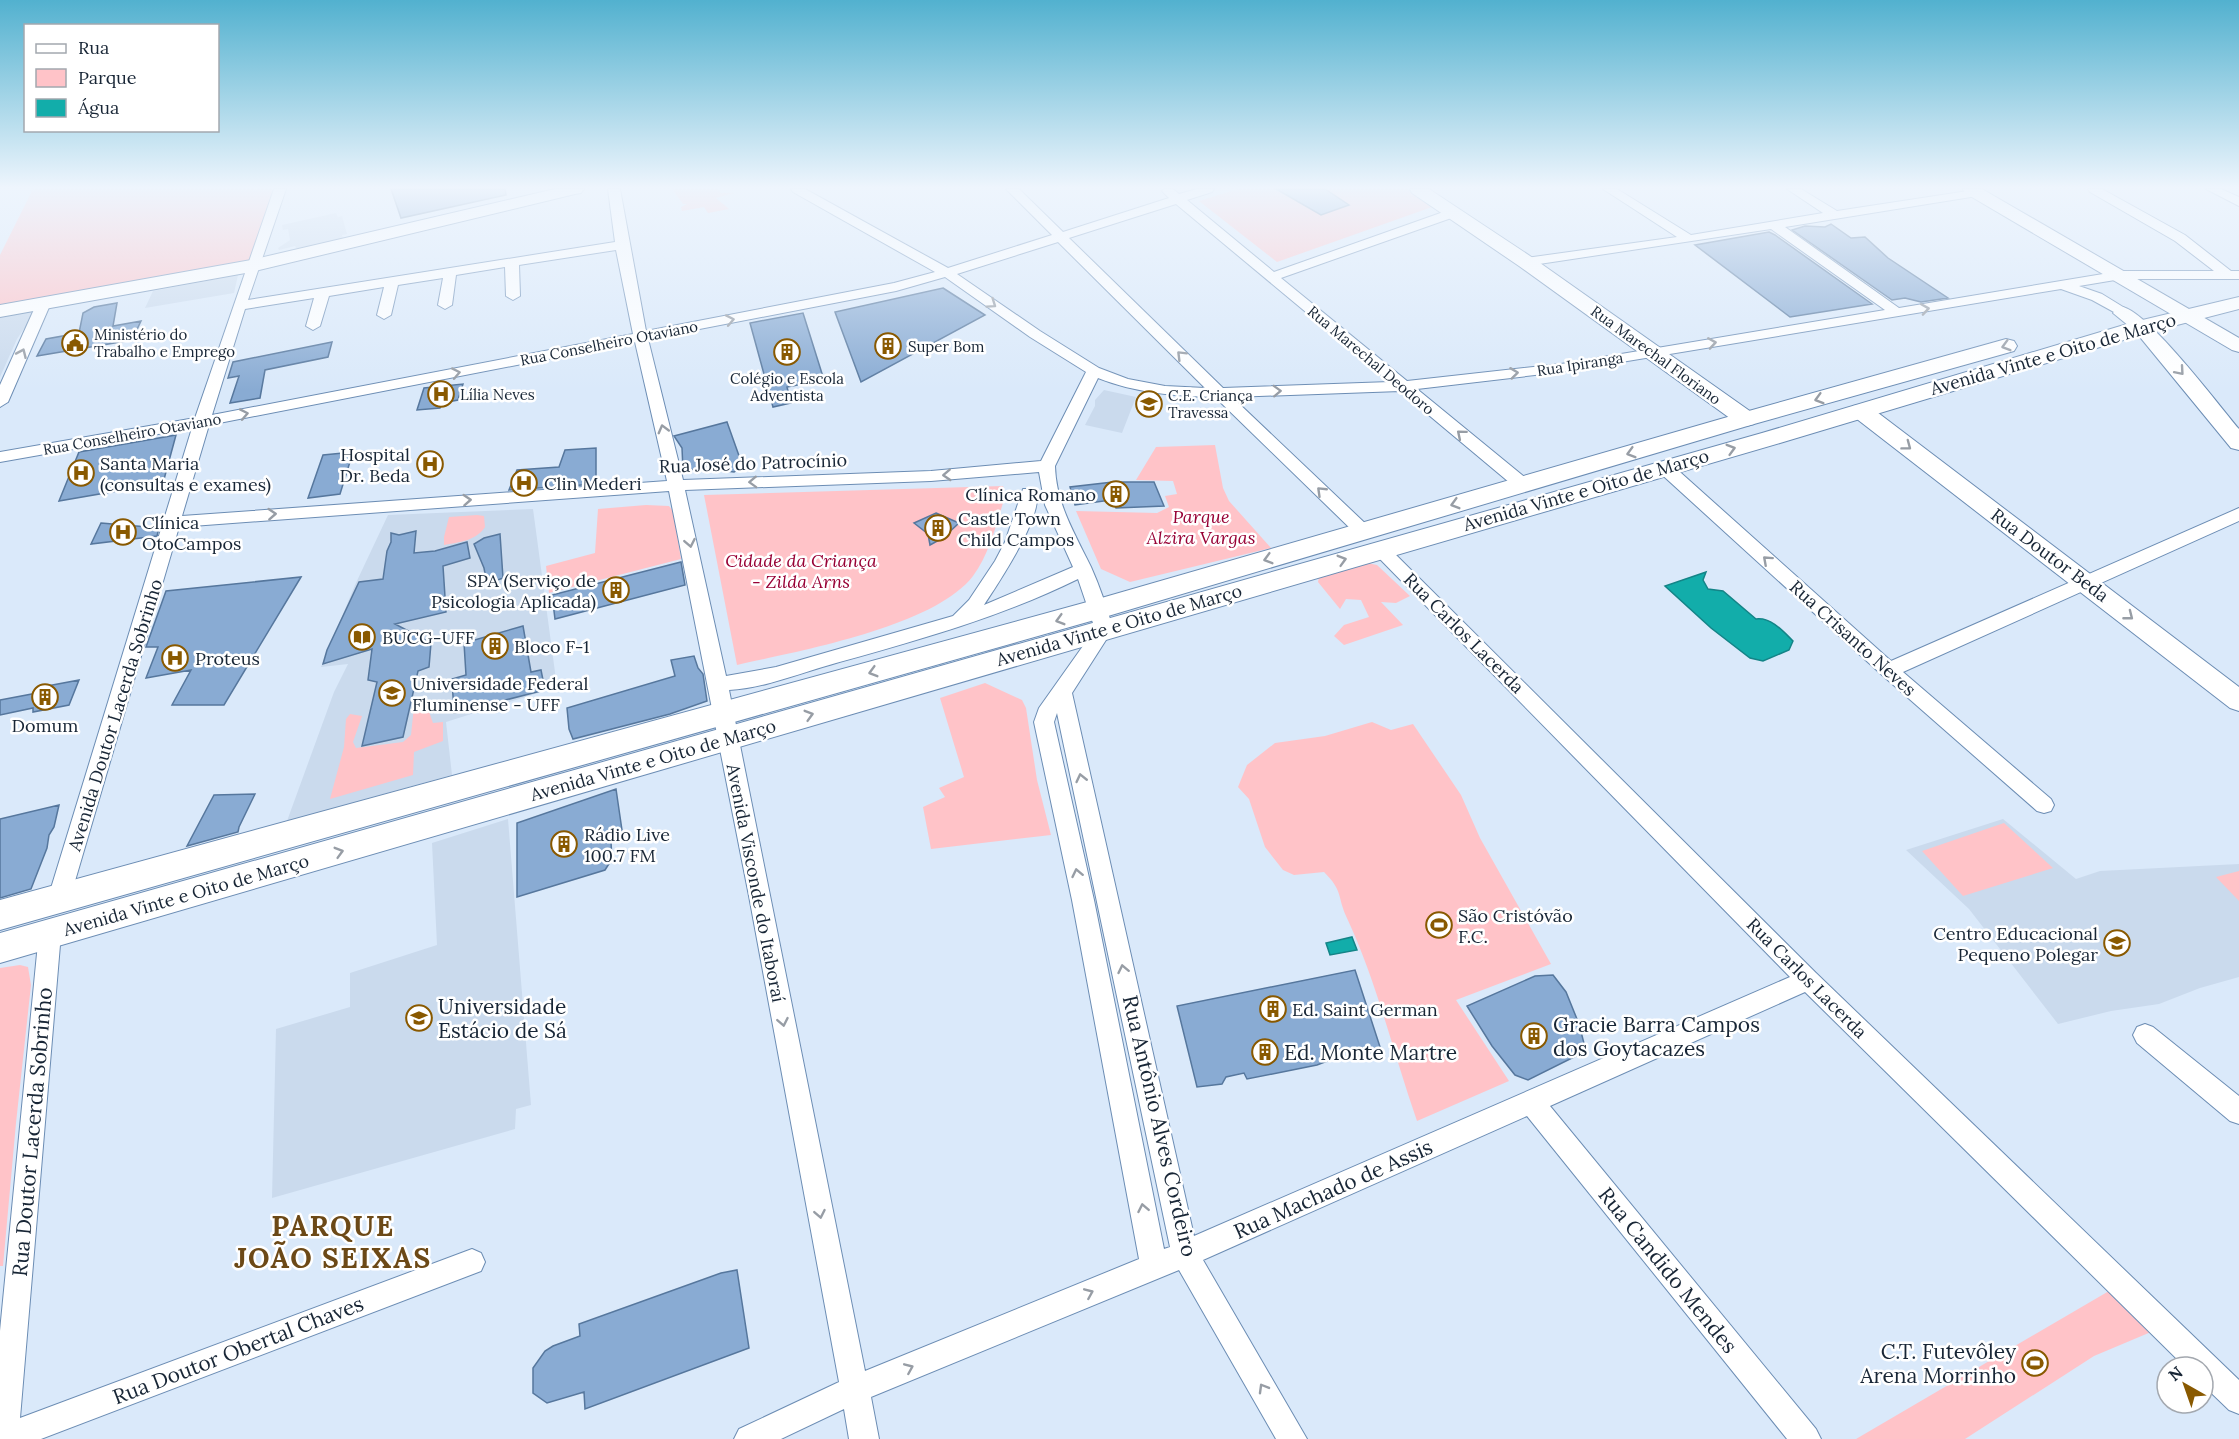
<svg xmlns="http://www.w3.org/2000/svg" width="2239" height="1439" viewBox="0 0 2239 1439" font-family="Lora,serif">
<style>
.built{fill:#cadaed}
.green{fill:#ffc3c8}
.water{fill:#12adaa;stroke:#148487;stroke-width:1.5}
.building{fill:#89abd3;stroke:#56779d;stroke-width:1.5}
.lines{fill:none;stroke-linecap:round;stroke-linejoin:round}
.street-casing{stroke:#6c8db4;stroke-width:2}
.secondary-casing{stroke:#6c8db4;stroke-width:2}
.primary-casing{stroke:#6c8db4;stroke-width:2}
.street{fill:#fff;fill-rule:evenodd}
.secondary{fill:#fff;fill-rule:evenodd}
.primary{fill:#fff;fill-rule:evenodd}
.oneway{stroke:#979da5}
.labels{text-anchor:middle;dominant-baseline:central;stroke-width:5;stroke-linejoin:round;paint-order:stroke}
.far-poi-label{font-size:15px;fill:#182636;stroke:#fff;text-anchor:start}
.far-street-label{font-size:15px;fill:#182636;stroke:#fff}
.street-label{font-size:18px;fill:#182636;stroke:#fff}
.poi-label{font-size:18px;fill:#182636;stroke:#fff;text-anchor:start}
.park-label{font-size:18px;font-style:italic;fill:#970135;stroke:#fff}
.near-poi-label{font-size:21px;fill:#182636;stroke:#fff;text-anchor:start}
.near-street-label{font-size:21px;fill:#182636;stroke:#fff}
.near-district-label{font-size:28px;font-weight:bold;letter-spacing:1.5px;fill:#6c4917;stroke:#fff}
</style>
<rect width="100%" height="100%" fill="#dae9fa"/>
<path class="built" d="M336,213l2,4 4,-1 5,18 -5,1 1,4 -38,9h-9l-1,-2 -16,4 -1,-2 12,-8 -2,-11 -5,1 -1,-5z
M238,275l-4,18 -89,15 8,-17z
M36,311l-19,28 -17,38v-60z
M1104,390l32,7 -14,36 -37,-8 10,-19v-6z
M533,509l24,178 -111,35 6,53 -165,46 47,-129 14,-28 -27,3 34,-82 33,-70z
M508,819l23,286 -15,4 -1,20 -243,69 4,-169 74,-22v-34l87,-28 -5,-102z
M2003,819l73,60 24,-8 139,-7v113l-39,11 -41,16 -48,7 -53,13 -89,-115 -63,-59z"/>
<path class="green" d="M33,189h243l-5,7 -21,66 -250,47v-54z
M672,189h47l1,4h14l-18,5 13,11 -21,4 -4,-6 -22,4 -1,-4 6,-3h-4z
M1238,189h169l25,18 -155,55 -78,-61z
M1215,445l8,43 6,13 42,47 -141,34 -29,-13 -25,-58 81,2 12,-6 -4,-11 12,-2 -4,-13 -37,-1 20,-33z
M1003,486l2,10c-8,26 -15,57 -32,80 -39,51 -175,75 -236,89l-33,-170z
M646,505l23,1 4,5 8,48 -132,34 -3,-27 49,-13 3,-44z
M477,515l7,1 1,11c-9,14 -26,15 -41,18v-8l5,-20z
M1367,563l10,2 33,31 -14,7 -15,-1 22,23 -59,20 -10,-9 10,-11 25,-8 -8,-17 -15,-1 -6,10 -22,-27 1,-5z
M985,683l37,17 4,8 11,72 14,55 -120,14 -8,-42 22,-10 -6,-9 25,-11 -24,-79z
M419,698l6,2 8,23 10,-1v19l-29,11 -1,23 -83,24 14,-52 2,-28 4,-5 12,2 -9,26 3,6 47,-6 8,-7 3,-29z
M1372,722l19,8 22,-6 48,71 19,43 71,126 -95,36 53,81 -92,40c-24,-69 -40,-139 -71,-205 -9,-21 -3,-25 -22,-44l-30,3 -11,-5 -18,-23 -16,-48 -11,-12 9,-22 28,-22 50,-7z
M2004,823l49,45 -90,28 -41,-45z
M2239,871v30l-23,-24z
M20,965l8,2 3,18 -15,138 -13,143h-3v-298z
M2109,1291l42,41 -57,24 -129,83h-109z"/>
<path class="water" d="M1706,572l-3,8 5,9 15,2 33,28c15,-2 27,12 37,22l-4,9 -26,11 -13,-3 -39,-30 -46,-42z
M1352,937l5,13 -27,5 -4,-12z"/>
<path class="building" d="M391,189h114l1,6 -105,23z
M1276,189h49l24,16 -28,10z
M1831,224l20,14 14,-1 23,21 60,40 -27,4 -16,-4 -13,2 -100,-70 13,-4 20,1z
M1769,232l6,3 97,69 -82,13 -95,-72z
M943,288l42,27 -124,67 -26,-70z
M117,303l-4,23 28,-5 -9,19 -95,16 9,-17 33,-6 4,-20 11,-6z
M803,313l21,67 -37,7 4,16 -18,4 -23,-84z
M332,342l-4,15 -63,13 -5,28 -30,5 9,-27 -11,2 5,-16z
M463,384l-5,16 -16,3 -2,5 -23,2 7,-22z
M727,422l16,45 -9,5 -24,-3 -27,1 -1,-22 -8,-12z
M176,435l-13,48 -104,18 20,-49z
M596,448v36l-87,6 8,-20 42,-3 6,-17z
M353,452l-13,42 -32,4 15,-43z
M1113,482h41l10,24 -48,2 -5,-8 -36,5 -5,-18z
M936,513l23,10 -16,15 -13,7 -2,-11 -14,-11z
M101,523l58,5 -2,8 -66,8z
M416,531l-2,22 21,-2 32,-9 3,16 -27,8 3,46 -51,12 36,19 -2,24 -11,4 -15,66 -41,9 15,-64 -9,-2 4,-31 -49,15 4,-14 32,-68 24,-3 4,-28 4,-9v-9l8,2z
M500,534l3,44 -16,6 -3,-16 -10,-24 10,-6z
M681,562l4,23 -130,34 -3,-24z
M301,577l-77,128h-52l19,-35 -45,8 12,-31h-12l20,-56z
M523,626l8,46 10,-2 4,20 -91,23 -2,-34 14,-4 -2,-32z
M694,656l4,12 5,6 4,27 -37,13 -97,25 -4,-10 -2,-21 108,-32 -4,-16z
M79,680l-10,25 -36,7v-4l-33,7v-15l37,-7 5,-6z
M616,789l7,48 -12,5 1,17 -7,11 -88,27v-74z
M255,794l-16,33 -1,5 -51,14 27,-51z
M59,805l-5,22 -5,8 -2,13 -16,41 -31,9v-79z
M1355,970l26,80 -23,6 -7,-6 -15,4 -3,5 -16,6 -70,14 -3,-6 -18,4 -4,7 -25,3 -20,-81z
M1553,975l13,17 13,32 7,27 -58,29 -13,-5 -23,-29 -25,-40 68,-30z
M737,1270l12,78 -164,61 -1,-17 -37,11 -14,-10v-25l12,-17 8,-5 27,-10 -1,-12 142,-51z"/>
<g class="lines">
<g class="street-casing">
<path id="street" d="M274,189h12l-38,111 367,-58 -7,-53h12l26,142 248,-48 41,-11 -142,-80 -2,-3h14l143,79 104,-33 -46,-46h13l44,43 106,-34 -7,-7 2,-2h9l6,5 18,-5h17l-2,3 -25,8 87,72 175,-62h8l2,3 -2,3 -176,62 126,103 154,-17 324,-54 -114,-81 -245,37 -5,-1 -2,-3 7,-4 151,-21 -74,-48h14l74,46 132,-22 -36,-24h14l36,22 144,-22 2,3 -6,4 -192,31 114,81 222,-37h93l-39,-30 -85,-49 -2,-3h14l83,46 46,36h8v8h-118l-42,7 23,8 26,16 2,3 -7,4 -31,-17 -31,-11 -500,83 -144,17 111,91 2,4 -2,4h-12l-116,-97 -168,6 137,130 2,4 -2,4h-12l-142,-138c-41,-1 -79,-4 -117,-19l-43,88c1,38 20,68 36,101 9,20 16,41 22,62l-41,64 122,543 596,-259 -416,-424 -3,-4 3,-4h12l430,428 423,407v34l-10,-4 -26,-25v-18h-18l-380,-375 -255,114 266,323 5,10h-34l-260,-323 -324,144 104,179h-31l-97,-169 -308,127 8,42h-30l-5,-30 -63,30h-47l5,-10 100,-47 -90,-486 -80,-405 -490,36 -109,371 -3,7 -8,2 -8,-2 -3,-7 144,-470 -192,34v-10l195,-34zM1176,204l214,178 -167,6 -154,-150zM1058,242l147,146 -40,-2 -37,-7 -29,-11 -59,-37 -83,-57zM616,250l17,84 -421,81 33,-106 69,-11 -8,28 7,4 7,-4 9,-30 55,-9 -7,28 7,4 7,-4 7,-30 45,-7 -5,27 7,4 7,-4 4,-30 49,-8 1,29 7,4 7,-4 -1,-31zM945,277l85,60 56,35 -45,89 -110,10 -248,9 -35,-141 248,-48zM635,342l32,139 -485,35 27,-91zM1039,472l6,33 28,62 -89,38c13,-20 64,-95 51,-116h-12l-18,53 -10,19 -26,39 -16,16 -177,51 -50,9 -41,-186 246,-9zM1078,579l17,50 -56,79 -5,14 38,178 67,359 -274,112 -136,-681c36,-2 71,-17 107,-27 82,-23 165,-46 242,-84zM1057,713l113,534 -6,2 -70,-349 -40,-178z
M2206,189h15l18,8v9z
M43,301l7,4 -42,97 -8,5v-22l36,-80z
M1665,463l6,1 220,197 348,-153v13l-336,151 148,127 3,6 -3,6 -7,2 -7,-2 -155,-136 -223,-203 -2,-4z
M50,923l8,3 3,7 -41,485 452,-169 9,4 4,9 -4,9 -440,168h-41v-108l39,-398 3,-7z
M2145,1024l8,3 86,69v28l-9,-3 -93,-78 -4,-8 4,-8z"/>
</g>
<g class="secondary-casing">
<path id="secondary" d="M555,189h29l-3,4 -6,1 -324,78 -251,45v-12l251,-45z
M1410,189h19l104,69 221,156 3,5 -3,5 -8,2 -8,-2 -219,-158 -107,-73z
M1963,189h19l257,149v14l-7,-2 -267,-157z
M2123,307c27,7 94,96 116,122v21l-8,-2 -96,-117 -22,-18 3,-4z
M1861,405l8,1 370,281v24l-9,-3 -377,-292 -3,-5 3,-5z"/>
</g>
<g class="primary-casing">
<path id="primary" d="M2239,297v12l-89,23 -370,111 -1780,520v-30l1762,-500 372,-111z
M2006,339l8,2 3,5 -3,5 -260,73 -656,195 -1098,311v-30l1098,-301 640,-185z"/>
</g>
<use href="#street" class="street"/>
<use href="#secondary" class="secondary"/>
<use href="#primary" class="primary"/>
</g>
<defs><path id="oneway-chevron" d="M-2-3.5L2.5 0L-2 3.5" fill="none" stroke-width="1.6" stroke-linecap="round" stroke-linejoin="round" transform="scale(1.5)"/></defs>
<g class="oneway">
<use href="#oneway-chevron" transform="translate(992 304) rotate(35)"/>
<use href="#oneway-chevron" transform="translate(1925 309) rotate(-9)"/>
<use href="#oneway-chevron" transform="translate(730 320) rotate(-11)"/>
<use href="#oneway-chevron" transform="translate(1712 343) rotate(-9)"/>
<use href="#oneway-chevron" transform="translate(2006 346) rotate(164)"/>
<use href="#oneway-chevron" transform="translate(22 353) rotate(-66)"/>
<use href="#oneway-chevron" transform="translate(1181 355) rotate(-135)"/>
<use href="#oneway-chevron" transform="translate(2180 371) rotate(49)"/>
<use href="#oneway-chevron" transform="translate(456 373) rotate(-11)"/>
<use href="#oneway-chevron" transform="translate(1514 373) rotate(-7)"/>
<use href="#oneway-chevron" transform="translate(1277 391) rotate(-2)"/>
<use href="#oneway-chevron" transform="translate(1819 399) rotate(164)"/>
<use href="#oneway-chevron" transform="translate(244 414) rotate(-11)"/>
<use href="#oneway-chevron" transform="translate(663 429) rotate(-105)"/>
<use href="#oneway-chevron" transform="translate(1461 434) rotate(-140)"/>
<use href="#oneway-chevron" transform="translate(1907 446) rotate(37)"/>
<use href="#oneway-chevron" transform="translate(1731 449) rotate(-16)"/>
<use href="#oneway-chevron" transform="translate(1631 453) rotate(164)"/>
<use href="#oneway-chevron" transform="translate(947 475) rotate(177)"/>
<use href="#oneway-chevron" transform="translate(753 482) rotate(178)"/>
<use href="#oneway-chevron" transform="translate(1321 491) rotate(-136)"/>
<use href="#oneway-chevron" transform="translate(467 500) rotate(-4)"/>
<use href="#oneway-chevron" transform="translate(1455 504) rotate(164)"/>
<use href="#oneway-chevron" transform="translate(272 514) rotate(-4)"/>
<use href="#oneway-chevron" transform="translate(690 543) rotate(79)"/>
<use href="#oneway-chevron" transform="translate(1268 559) rotate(164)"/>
<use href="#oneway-chevron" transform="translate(1342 560) rotate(-16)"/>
<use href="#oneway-chevron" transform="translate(1767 560) rotate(-138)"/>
<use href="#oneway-chevron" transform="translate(2129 616) rotate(38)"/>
<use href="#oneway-chevron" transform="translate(1060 620) rotate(164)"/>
<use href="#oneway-chevron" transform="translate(873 672) rotate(164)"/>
<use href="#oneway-chevron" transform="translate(809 715) rotate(-16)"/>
<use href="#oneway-chevron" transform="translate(1081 778) rotate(-103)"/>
<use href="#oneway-chevron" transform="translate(339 852) rotate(-16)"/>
<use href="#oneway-chevron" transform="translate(1077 873) rotate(-102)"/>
<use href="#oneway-chevron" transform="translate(1123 969) rotate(-102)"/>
<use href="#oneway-chevron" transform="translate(783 1022) rotate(79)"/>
<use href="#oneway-chevron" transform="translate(1143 1208) rotate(-101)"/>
<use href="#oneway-chevron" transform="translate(820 1214) rotate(79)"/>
<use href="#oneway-chevron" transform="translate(1089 1293) rotate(-23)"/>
<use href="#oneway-chevron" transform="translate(909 1368) rotate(-23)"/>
<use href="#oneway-chevron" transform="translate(1263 1388) rotate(-120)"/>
</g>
<linearGradient id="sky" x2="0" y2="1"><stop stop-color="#52b1cf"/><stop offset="0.48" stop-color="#eef5fd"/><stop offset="1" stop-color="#eef5fd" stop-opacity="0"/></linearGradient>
<rect width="2239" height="390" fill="url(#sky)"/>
<defs>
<g id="civic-ring" transform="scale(1.35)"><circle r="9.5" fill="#fff" stroke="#895900" stroke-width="1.5"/><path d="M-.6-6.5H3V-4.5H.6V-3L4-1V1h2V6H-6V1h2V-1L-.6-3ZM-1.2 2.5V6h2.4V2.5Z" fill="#895900"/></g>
<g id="building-ring" transform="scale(1.35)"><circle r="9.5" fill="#fff" stroke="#895900" stroke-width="1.5"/><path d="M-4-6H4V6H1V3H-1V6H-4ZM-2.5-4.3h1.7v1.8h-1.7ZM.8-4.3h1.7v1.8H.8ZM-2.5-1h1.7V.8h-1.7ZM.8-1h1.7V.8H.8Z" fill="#895900"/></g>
<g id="hospital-ring" transform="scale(1.35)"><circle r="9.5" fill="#fff" stroke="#895900" stroke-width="1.5"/><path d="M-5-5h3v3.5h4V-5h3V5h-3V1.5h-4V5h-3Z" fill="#895900"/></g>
<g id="school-ring" transform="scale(1.35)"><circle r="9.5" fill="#fff" stroke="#895900" stroke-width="1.5"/><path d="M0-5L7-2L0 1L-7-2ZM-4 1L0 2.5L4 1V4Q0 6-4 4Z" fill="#895900"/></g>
<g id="library-ring" transform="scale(1.35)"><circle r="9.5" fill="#fff" stroke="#895900" stroke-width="1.5"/><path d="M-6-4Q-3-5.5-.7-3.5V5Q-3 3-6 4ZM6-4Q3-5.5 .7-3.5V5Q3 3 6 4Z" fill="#895900"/></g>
<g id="university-ring" transform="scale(1.35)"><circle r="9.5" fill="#fff" stroke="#895900" stroke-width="1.5"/><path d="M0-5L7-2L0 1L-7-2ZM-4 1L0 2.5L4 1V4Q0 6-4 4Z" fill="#895900"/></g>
<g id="stadium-ring" transform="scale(1.35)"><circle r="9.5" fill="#fff" stroke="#895900" stroke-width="1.5"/><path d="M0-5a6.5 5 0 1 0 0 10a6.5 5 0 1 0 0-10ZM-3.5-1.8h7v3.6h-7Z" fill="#895900"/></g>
</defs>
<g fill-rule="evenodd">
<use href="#civic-ring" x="75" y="343"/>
<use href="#building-ring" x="888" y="346"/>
<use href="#building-ring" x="787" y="352"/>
<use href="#hospital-ring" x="441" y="394"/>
<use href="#school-ring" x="1149" y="404"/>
<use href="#hospital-ring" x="430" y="464"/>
<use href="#hospital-ring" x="81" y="473"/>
<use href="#hospital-ring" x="524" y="483"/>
<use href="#building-ring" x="1116" y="494"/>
<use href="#building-ring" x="938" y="528"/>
<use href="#hospital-ring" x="123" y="532"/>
<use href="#building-ring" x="616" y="590"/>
<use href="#library-ring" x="362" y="637"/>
<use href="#building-ring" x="495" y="646"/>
<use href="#hospital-ring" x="175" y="658"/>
<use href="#university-ring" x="392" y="693"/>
<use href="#building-ring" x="45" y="697"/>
<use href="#building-ring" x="564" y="844"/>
<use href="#stadium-ring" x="1439" y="925"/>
<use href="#school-ring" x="2117" y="943"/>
<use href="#building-ring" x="1273" y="1009"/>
<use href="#university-ring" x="419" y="1018"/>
<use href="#building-ring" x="1534" y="1036"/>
<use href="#building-ring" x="1265" y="1052"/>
<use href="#stadium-ring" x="2035" y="1363"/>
</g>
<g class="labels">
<g class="far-poi-label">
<text x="94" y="334">Ministério do<tspan x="94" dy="17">Trabalho e Emprego</tspan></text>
<text x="908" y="346">Super Bom</text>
<text x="787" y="378" text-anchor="middle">Colégio e Escola<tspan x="787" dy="17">Adventista</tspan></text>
<text x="460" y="394">Lília Neves</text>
<text x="1168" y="395">C.E. Criança<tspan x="1168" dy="17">Travessa</tspan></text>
</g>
<g class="far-street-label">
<text transform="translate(609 343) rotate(-11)">Rua Conselheiro Otaviano</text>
<text transform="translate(1656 355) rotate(36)">Rua Marechal Floriano</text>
<text transform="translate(1371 360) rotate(40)">Rua Marechal Deodoro</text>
<text transform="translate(1580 364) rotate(-9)">Rua Ipiranga</text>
<text transform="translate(132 434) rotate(-10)">Rua Conselheiro Otaviano</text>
</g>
<g class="street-label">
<text transform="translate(2053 354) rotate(-16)">Avenida Vinte e Oito de Março</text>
<text transform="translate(753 463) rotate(-2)">Rua José do Patrocínio</text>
<text transform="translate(1586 490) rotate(-16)">Avenida Vinte e Oito de Março</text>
<text transform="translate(2050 555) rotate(37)">Rua Doutor Beda</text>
<text transform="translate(1119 625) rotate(-16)">Avenida Vinte e Oito de Março</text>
<text transform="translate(1464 633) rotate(45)">Rua Carlos Lacerda</text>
<text transform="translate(1853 638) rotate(42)">Rua Crisanto Neves</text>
<text transform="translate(115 715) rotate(-73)">Avenida Doutor Lacerda Sobrinho</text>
<text transform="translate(653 760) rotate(-16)">Avenida Vinte e Oito de Março</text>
<text transform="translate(756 883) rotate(79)">Avenida Visconde do Itaboraí</text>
<text transform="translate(186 895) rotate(-16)">Avenida Vinte e Oito de Março</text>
<text transform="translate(1807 978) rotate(45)">Rua Carlos Lacerda</text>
</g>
<g class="poi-label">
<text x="410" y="454" text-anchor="end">Hospital<tspan x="410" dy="21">Dr. Beda</tspan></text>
<text x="100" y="463">Santa Maria<tspan x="100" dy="21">(consultas e exames)</tspan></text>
<text x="544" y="483">Clin Mederi</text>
<text x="1096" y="494" text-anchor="end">Clínica Romano</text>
<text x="958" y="518">Castle Town<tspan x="958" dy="21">Child Campos</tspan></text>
<text x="142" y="522">Clínica<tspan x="142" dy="21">OtoCampos</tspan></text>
<text x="596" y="580" text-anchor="end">SPA (Serviço de<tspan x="596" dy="21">Psicologia Aplicada)</tspan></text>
<text x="382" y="637">BUCG-UFF</text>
<text x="514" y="646">Bloco F-1</text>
<text x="195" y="658">Proteus</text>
<text x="412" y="683">Universidade Federal<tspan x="412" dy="21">Fluminense - UFF</tspan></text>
<text x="45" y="725" text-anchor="middle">Domum</text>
<text x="584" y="834">Rádio Live<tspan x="584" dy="21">100.7 FM</tspan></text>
<text x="1458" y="915">São Cristóvão<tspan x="1458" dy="21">F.C.</tspan></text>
<text x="2098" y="933" text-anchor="end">Centro Educacional<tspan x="2098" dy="21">Pequeno Polegar</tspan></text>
<text x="1292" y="1009">Ed. Saint German</text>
</g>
<g class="park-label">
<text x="1201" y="516">Parque<tspan x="1201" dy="21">Alzira Vargas</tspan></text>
<text x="801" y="560">Cidade da Criança<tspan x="801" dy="21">- Zilda Arns</tspan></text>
</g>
<g class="near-poi-label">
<text x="438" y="1006">Universidade<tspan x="438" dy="24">Estácio de Sá</tspan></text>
<text x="1553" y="1024">Gracie Barra Campos<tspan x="1553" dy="24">dos Goytacazes</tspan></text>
<text x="1284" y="1052">Ed. Monte Martre</text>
<text x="2016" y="1351" text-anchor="end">C.T. Futevôley<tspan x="2016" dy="24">Arena Morrinho</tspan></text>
</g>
<g class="near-street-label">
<text transform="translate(1160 1126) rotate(77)">Rua Antônio Alves Cordeiro</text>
<text transform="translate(32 1132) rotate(-85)">Rua Doutor Lacerda Sobrinho</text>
<text transform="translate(1333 1189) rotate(-24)">Rua Machado de Assis</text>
<text transform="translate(1668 1270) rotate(51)">Rua Candido Mendes</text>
<text transform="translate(238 1350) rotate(-21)">Rua Doutor Obertal Chaves</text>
</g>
<g class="near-district-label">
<text x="333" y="1226">PARQUE<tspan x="333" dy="32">JOÃO SEIXAS</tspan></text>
</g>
</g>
<rect x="24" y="24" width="195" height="108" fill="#ffffff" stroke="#a3a8af" stroke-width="1.5"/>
<rect x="36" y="44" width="30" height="9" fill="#ffffff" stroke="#a3a8af" stroke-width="1.5"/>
<text x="78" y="54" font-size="18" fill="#182636">Rua</text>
<rect x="36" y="69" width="30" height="18" fill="#ffc3c8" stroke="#a3a8af" stroke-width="1.5"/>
<text x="78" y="84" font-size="18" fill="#182636">Parque</text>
<rect x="36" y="99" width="30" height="18" fill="#12adaa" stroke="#a3a8af" stroke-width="1.5"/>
<text x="78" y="114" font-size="18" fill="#182636">Água</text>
<g transform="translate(2185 1385) rotate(320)"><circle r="28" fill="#ffffff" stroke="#a3a8af" stroke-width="1.5"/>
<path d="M0-4.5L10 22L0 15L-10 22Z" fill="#895900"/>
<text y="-9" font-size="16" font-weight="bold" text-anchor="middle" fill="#182636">N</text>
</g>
</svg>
